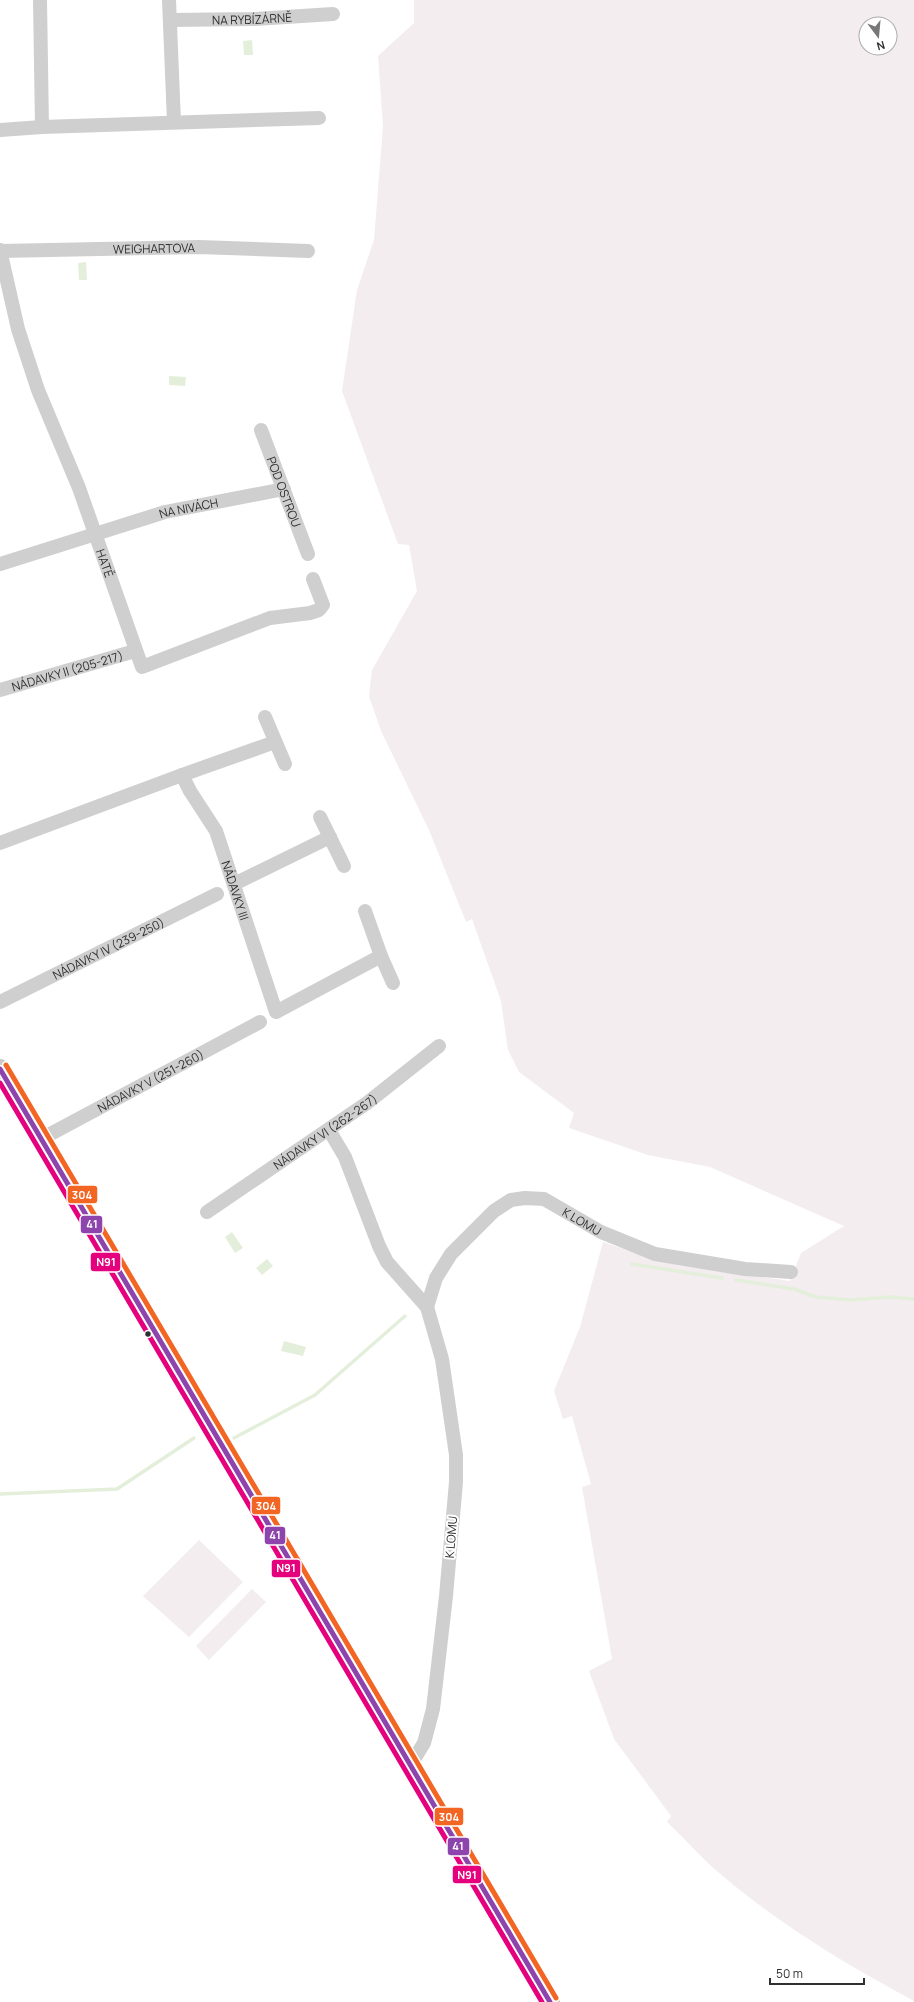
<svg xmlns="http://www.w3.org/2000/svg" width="914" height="2002" viewBox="0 0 914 2002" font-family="Manrope,sans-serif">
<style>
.green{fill:#f3edef;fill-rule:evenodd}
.water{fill:#e4efdb}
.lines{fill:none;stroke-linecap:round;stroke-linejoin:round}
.stream{stroke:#e4efdb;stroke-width:3.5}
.street{stroke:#cfcfcf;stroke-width:14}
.secondary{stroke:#cacaca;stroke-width:20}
.bus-1-casing{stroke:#fff;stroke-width:8}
.bus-2-casing{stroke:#fff;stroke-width:8}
.bus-3-casing{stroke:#fff;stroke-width:8}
.bus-1{stroke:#8e44ad;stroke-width:5}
.bus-2{stroke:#e5007d;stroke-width:5}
.bus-3{stroke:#f26522;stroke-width:5}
.bus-dot{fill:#2f2f2f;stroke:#fff;stroke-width:1.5}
.labels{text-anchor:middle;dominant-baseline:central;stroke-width:4;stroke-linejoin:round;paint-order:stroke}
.street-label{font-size:12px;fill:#2f2f2f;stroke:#fff}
.line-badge{stroke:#fff;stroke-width:1.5}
.badge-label{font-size:11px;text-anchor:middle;font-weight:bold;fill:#fff}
</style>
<rect width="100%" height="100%" fill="#fff"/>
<path class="green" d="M414,0h500v2001c-67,-36 -132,-75 -190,-124 -20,-16 -38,-37 -57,-55l4,-6 -57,-77 -25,-68 23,-12 -30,-172 9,-3 -19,-68 -9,3 -9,-28 26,-64 23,-85 55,19 132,20 11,-28 43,-27 -134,-59 -62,-12 -79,-27 5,-15 -55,-41 -11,-22 -7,-49 -29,-82 -6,3 -37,-92 -48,-99 -12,-35 3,-26 45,-79 -8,-46 -11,-1 -56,-153 15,-101 17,-50 9,-114 -5,-70 36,-33zM866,24h24v24h-24z
M199,1540l44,42 -54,55 -46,-41z
M252,1589l14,13 -57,58 -13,-14z"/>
<path class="water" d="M252,40l1,15h-9l-1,-14z
M86,262l1,18h-8l-1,-17z
M169,376l17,1 -1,9 -16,-1z
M232,1232l11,16 -8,5 -10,-16z
M267,1259l6,7 -11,9 -6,-7z
M284,1341l22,6 -3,9 -22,-5z"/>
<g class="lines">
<path class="stream" d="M632,1264l90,14
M736,1280l58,9 22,8 35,3 39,-3 24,2
M234,1438l81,-43 90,-79
M0,1494l117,-5 77,-51"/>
<g class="street">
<path d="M40,0l2,127"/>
<path d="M169,0l5,122"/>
<path id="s1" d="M170,20l85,-1 78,-5"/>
<path d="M0,130l42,-3 277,-9"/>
<path id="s2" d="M0,250l18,79 20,61 41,98 63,179 128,-49 40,-5 9,-3 4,-5 -10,-26"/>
<path id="s3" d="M0,251l199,-4 109,4"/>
<path id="s4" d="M261,430l47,124"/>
<path id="s5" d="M0,564l165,-52 119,-23"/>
<path id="s6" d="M0,690l135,-39"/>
<path d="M265,717l20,47"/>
<path id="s7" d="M182,775l8,16 26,40 60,181 105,-56"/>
<path d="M320,817l24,49"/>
<path d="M0,843l182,-68 93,-33"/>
<path d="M234,884l96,-47"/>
<path d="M365,911l16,45 12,27"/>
<path id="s8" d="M0,1002l217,-108"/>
<path d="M329,1130l16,27 34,89 8,16 40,45 15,52 14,96v27l-10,114 -13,113 -9,34 -13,21"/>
<path id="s9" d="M41,1139l219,-117"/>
<path id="s10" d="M207,1212l160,-109 72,-57"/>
<path id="s11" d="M427,1307l9,-29 15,-24 43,-43 17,-11 14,-2 19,1 57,33 54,22 90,15 46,3"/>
</g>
<path class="secondary" d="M0,1069c183,311 368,621 550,933"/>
<g class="bus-1-casing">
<path id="bus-1" d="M0,1069l550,933"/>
</g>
<g class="bus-2-casing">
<path id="bus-2" d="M0,1083l542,919"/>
</g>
<g class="bus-3-casing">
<path id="bus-3" d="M6,1065l550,933"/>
</g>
<use href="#bus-1" class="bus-1"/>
<use href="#bus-2" class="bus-2"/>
<use href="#bus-3" class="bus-3"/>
</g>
<circle class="bus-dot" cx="148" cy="1334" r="3.5"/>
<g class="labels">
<g class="street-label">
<text stroke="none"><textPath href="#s1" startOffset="82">NA RYBÍZÁRNĚ</textPath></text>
<text stroke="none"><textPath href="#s3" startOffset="154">WEIGHARTOVA</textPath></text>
<text stroke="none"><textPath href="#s4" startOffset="66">POD OSTROU</textPath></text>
<text stroke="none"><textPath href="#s5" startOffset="197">NA NIVÁCH</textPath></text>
<text stroke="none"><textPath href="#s2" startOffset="331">HATĚ</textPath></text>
<text stroke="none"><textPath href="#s6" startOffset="70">NÁDAVKY II (205-217)</textPath></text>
<text stroke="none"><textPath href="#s7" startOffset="128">NÁDAVKY III</textPath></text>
<text stroke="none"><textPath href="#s8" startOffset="121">NÁDAVKY IV (239-250)</textPath></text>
<text stroke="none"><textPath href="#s9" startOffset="124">NÁDAVKY V (251-260)</textPath></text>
<text stroke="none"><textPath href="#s10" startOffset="143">NÁDAVKY VI (262-267)</textPath></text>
<text stroke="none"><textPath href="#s11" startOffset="217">K LOMU</textPath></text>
<text transform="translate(451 1537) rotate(-85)">K LOMU</text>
</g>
</g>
<g class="line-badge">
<rect x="67" y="1185" width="31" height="19" rx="4" fill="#f26522"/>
<rect x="80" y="1215" width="23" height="19" rx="4" fill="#8e44ad"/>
<rect x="90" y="1252" width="31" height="20" rx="4" fill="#e5007d"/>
<rect x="251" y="1496" width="30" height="19" rx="4" fill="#f26522"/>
<rect x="264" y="1526" width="22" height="19" rx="4" fill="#8e44ad"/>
<rect x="271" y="1559" width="30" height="19" rx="4" fill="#e5007d"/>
<rect x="434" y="1807" width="30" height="19" rx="4" fill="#f26522"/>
<rect x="447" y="1837" width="23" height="19" rx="4" fill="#8e44ad"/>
<rect x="452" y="1865" width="30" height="19" rx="4" fill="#e5007d"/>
</g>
<g class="badge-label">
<text x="82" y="1199">304</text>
<text x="92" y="1228">41</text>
<text x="106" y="1266">N91</text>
<text x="266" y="1510">304</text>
<text x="275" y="1539">41</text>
<text x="286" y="1572">N91</text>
<text x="449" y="1821">304</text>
<text x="458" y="1850">41</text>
<text x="467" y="1879">N91</text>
</g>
<g transform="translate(878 36) rotate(164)"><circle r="19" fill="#ffffff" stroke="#acacac"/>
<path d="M0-3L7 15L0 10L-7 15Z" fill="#787878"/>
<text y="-6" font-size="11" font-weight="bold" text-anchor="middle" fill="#2f2f2f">N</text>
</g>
<path d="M770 1978v6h94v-6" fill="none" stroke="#2f2f2f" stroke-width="2"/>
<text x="776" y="1978" font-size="12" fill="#2f2f2f" stroke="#ffffff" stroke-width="3" paint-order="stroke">50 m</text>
</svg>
